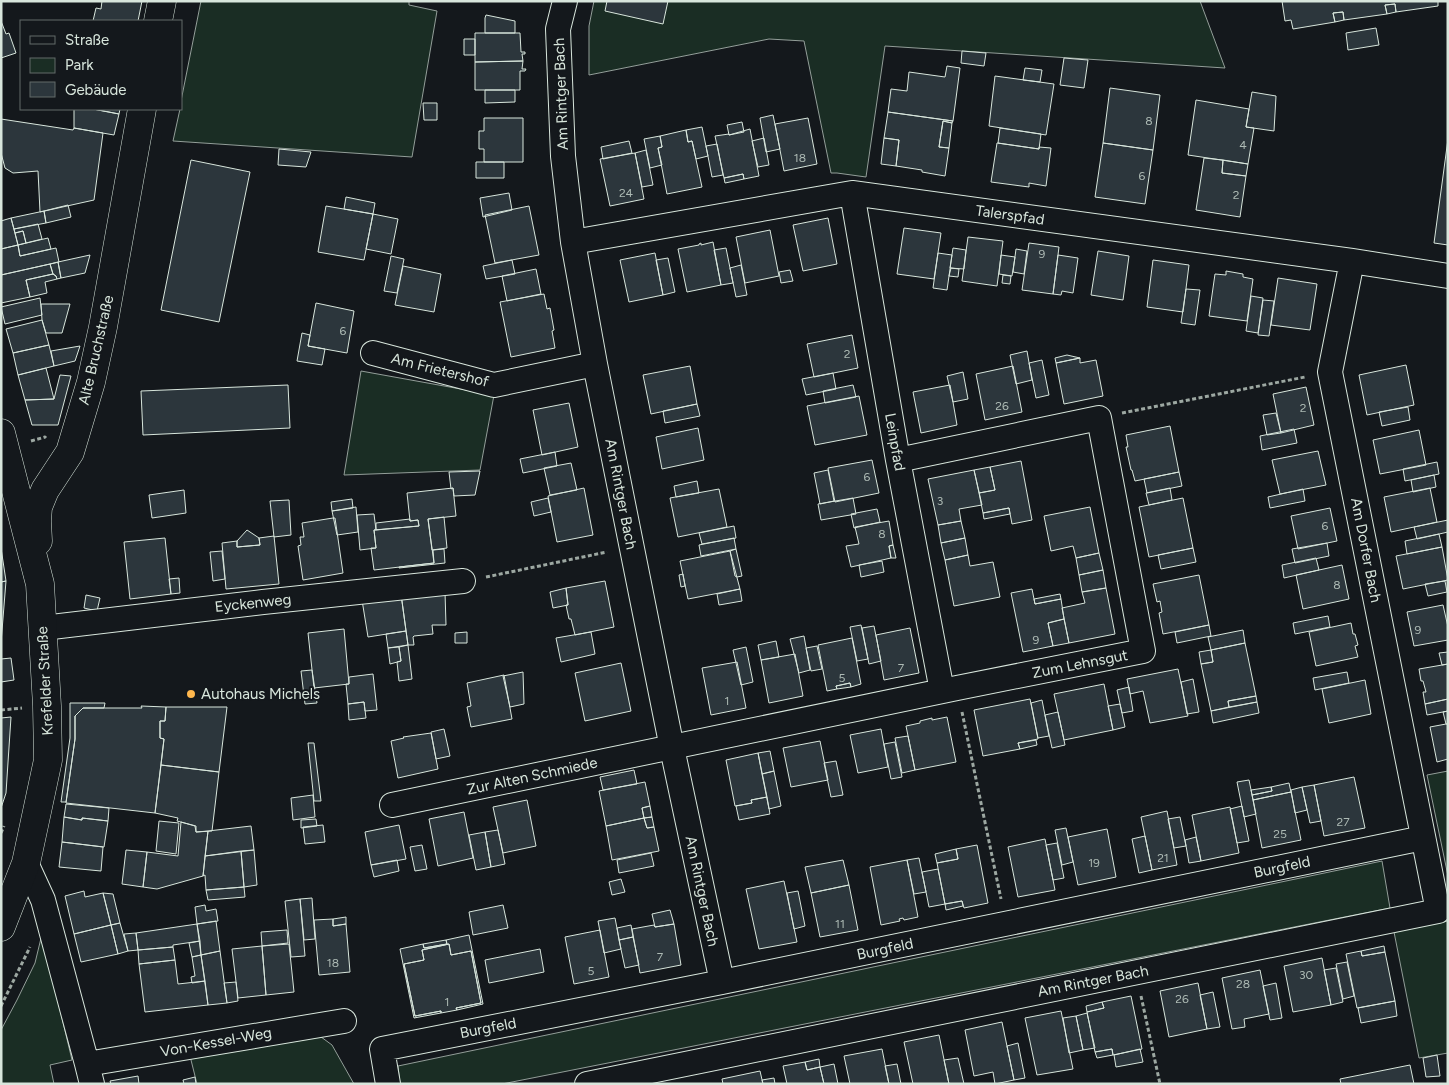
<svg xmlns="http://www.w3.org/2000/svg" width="1449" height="1085" viewBox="0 0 1449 1085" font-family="Figtree,sans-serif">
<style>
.green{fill:#1a2d24;stroke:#939e99}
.building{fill:#2c363c;stroke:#d8e6dc}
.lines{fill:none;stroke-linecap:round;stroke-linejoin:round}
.minor-casing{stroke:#d8e6dc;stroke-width:26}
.secondary-casing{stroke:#d8e6dc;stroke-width:29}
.path{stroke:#9da8a2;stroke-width:3;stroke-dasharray:4 2.5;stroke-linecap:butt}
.minor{stroke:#14181c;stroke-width:24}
.secondary{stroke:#14181c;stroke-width:28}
.poi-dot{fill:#ffb74d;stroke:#14181c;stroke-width:2}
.labels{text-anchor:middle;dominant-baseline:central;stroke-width:4;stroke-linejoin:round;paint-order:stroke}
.number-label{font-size:12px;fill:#adbab4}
.street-label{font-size:15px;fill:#d8e6dc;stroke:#14181c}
.poi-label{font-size:15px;fill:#d8e6dc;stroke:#14181c;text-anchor:start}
</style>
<rect width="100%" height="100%" fill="#14181c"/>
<path class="green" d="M201,1h208v4l28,6 -25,146 -239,-16 7,-32h1v-8z
M594,1h606l25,67 -340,-22 -19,131 -29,-4h-6l-27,-132 -35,-2 -180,36v-49z
M361,371l133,24 -14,75 -136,5z
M1448,771v105l-21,-101z
M1382,861l8,47 -888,176h-102l-2,-18z
M1448,921v132l-29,5 -25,-126z
M42,934l30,126 -22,5 4,19h-53v-54l16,-30 18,-37z
M313,1031l19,14 22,39h-157l-7,-28z"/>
<path class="building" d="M102,1h40l-4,20h-45l3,-13 5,1z
M607,1h61l-5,23 -58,-13z
M1282,1h156v5l-42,6 -1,-8 -10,1 2,9 -43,6 -1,-8 -10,1 2,9 -42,7 -2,-9 -6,1z
M1395,4l1,8 -9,2 -2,-9z
M1343,12l1,8 -9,2 -2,-9z
M486,15l29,6v12h-30v-15z
M1,21l5,13 3,-1 7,20 -15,5z
M1376,28l3,17 -31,5 -2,-17z
M475,33h45l1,19h4v2h-3l1,7 -48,1z
M464,39h11v16h-11z
M962,51l24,2 -2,13 -23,-3z
M1064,58l24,2 -4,28 -24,-3z
M523,61l-1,8h4l-1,2h-5v19h-45v-28z
M947,66l13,2 -7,53 -65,-9 3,-23 16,2 2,-19 36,5z
M1025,68l17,2 -2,12 -17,-2z
M995,76l59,8 -8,51 -57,-9z
M1110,88l50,7 -7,55 -50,-7z
M485,90h30v12l-30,1z
M1252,92l24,4 -2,35 -28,-4z
M1196,100l53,9 -3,18 8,1 -6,36 -60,-9z
M423,103h14v17h-13z
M74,109h19l26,5 -5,21 -40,-7z
M93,109h27l-1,5z
M888,112l65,9 -1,2 -9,-2 -4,26 10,1 -4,28 -23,-4v-2l-26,-4 3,-26 -15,-2z
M773,115l7,34 -14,3 -6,-34z
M484,118h39v44h-39v-13h-5v-18h5z
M808,118l9,46 -33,7 -9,-47z
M1,119l72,11 1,-2 29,5 -9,67 -54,12 -2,-41 -25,2 -8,-5 -4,-15z
M943,121l9,2 -3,25 -10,-1z
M742,122l2,10 -15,3 -2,-10z
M702,127l6,29 -12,3 -4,-18 -4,1 -2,-12z
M1000,128l41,6 -2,15 -41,-6z
M750,129l9,47 -15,3 -1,-5 -19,4 -9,-42 14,-2v1z
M686,130l2,12 4,-1 10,46 -35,7 -9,-46 4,-1 -2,-11z
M660,136l2,11 -4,1 4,17 -12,3 -6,-29z
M764,138l5,27 -11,2 -6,-26z
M884,138l15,2 -3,26 -15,-2z
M1448,139v106l-14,-2z
M629,141l3,12 -29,6 -2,-12z
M997,143l42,6v-2l12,1 -5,38 -17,-3v4l-38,-5z
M1103,143l50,7 -8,54 -50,-7z
M717,144l6,31 -11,2 -6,-31z
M279,149l32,3 -5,15 -28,-2z
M646,150l7,35 -11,2 -7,-34z
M635,153l9,46 -34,7 -10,-47z
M1204,158l19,2 -1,13 24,3 -6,41 -44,-7z
M191,160l59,12 -31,150 -58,-12z
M1223,160l25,4 -2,12 -24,-3z
M476,162h28v16h-28z
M743,174l1,5 -19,4 -1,-5z
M509,193l3,17 -29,7 -3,-19z
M346,197l29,6 -2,11 -29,-5z
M68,205l3,12 -25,6 -2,-12z
M326,206l47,8 -9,46 -46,-8z
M529,206l10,49 -44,8 -10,-48z
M44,211l2,12 -32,6 -3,-11z
M373,214l25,5 -7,35 -25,-5z
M11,218l7,27 -17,4v-28z
M828,218l9,46 -34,7 -10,-46z
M38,224l4,15 -16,4 -3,-12 -8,2 -1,-4z
M904,228l37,5 -7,46 -37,-5z
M770,230l9,46 -34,7 -9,-46z
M23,231l3,12 -8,2 -3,-12z
M968,237l35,4 -6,45 -35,-5z
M48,238l3,11 -31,7 -2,-11z
M713,242l8,43 -34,7 -9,-43 21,-4v-1l2,-1v2z
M1029,243l30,4 -6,47 -31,-4z
M18,245l2,11 36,-8 3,14 -58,13v-26z
M726,248l7,35 -12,2 -7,-35z
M953,248l13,2 -2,19 -14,-1z
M1016,249l11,2 -3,23 -11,-2z
M1098,251l31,5 -6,44 -32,-5z
M655,253l8,42 -34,7 -9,-42z
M938,253l14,2 -5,35 -14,-2z
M90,255l-5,18 -24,5 -3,-16z
M1001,255l14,2 -3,19 -13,-2z
M1058,255l20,3 -5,35 -11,-2 -1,4 -8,-1z
M391,256l13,3 -7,34 -13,-2z
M668,258l7,34 -12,3 -7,-35z
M512,260l3,14 -29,5 -3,-13z
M1153,260l36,5 -6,47 -36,-5z
M58,262l3,16 -4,1 -1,-3 -3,-2 -3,-10z
M50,264l3,10 -27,6 4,17 -29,6v-28z
M741,265l6,30 -11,2 -6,-29z
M403,266l38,8 -7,38 -39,-7z
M951,268l8,1 -1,8 -9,-1z
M536,269l5,25 -34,7 -5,-25z
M790,270l3,11 -12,2 -2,-11z
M1226,271l17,3v3l10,2 -6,42 -38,-5 6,-42 11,1z
M53,274l3,2 1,3 -12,3 2,11 -17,4 -4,-17z
M1003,275l8,1 -1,8 -8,-1z
M1278,278l39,6 -7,46 -39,-5z
M1186,289l14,1 -5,35 -14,-2z
M544,294l3,15 3,-1 4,22 -2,1 3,17 -44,9 -11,-55z
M1251,296l12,2 -5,35 -12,-2z
M40,298l2,17 -37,9 -4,-17z
M1263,300l11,1 -5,35 -11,-1z
M316,303l38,8 -7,42 -39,-7z
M41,304h29l-8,29h-16l-4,-13z
M42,320l7,25 -36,8 -7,-24z
M302,333l8,2 -2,11 17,3 -3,16 -25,-4z
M852,335l6,33 -44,9 -7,-33z
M49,345l5,21 -36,9 -5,-22z
M80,346l-5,15 -21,5 -3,-15z
M1027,351l5,29 -16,4 -6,-29z
M1067,355l13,3 -24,5 -1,-5z
M1080,358v5l16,-3 7,36 -39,8 -8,-41z
M1042,360l7,35 -13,3 -7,-35z
M1406,365l8,40 -47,10 -8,-40z
M690,366l7,38 -46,10 -8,-39z
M1013,366l9,46 -37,8 -9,-46z
M46,368l8,31 -29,1 -7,-25z
M963,372l5,27 -15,3 -6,-26z
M833,373l3,16 -30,6 -4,-16z
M60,375l11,1 -13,49h-26l-7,-25 29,-1z
M288,385l2,43 -147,7 -2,-44z
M853,385l3,12 -31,6 -2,-12z
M950,385l7,40 -36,8 -8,-41z
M1306,387l8,38 -33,8 -8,-39z
M859,396l8,39 -52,10 -8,-39z
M569,403l9,44 -36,8 -9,-45z
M697,404l3,12 -35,7 -2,-12z
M1408,407l2,13 -28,6 -3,-14z
M1276,413l5,20 -14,2 -4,-20z
M1170,426l9,46 -44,9 -3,-11h-1l-5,-23h2l-2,-12z
M698,428l6,32 -42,9 -6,-32z
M1294,429l3,14 -35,7 -2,-14z
M1419,430l7,35 -46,9 -7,-34z
M1318,451l8,34 -46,9 -8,-34z
M555,452l2,14 -34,7 -3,-14z
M872,460l7,33 -44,9 -7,-34z
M1021,461l11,59 -20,4 -3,-16 -26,5 -4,-20 16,-3 -5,-23z
M1437,462l2,12 -34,7 -2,-12z
M571,463l6,27 -27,5 -6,-27z
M990,467l5,23 -16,3 -5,-23z
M828,470l6,31 -14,3 -6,-31z
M974,470l8,35 -23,4 2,12 -23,4 -10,-46z
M480,471l-5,24 -21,1 -1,-8 -2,1 -2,-17z
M1179,472l3,14 -35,7 -3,-14z
M1434,475l2,12 -23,5 -2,-12z
M697,481l2,12 -23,4 -2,-11z
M453,488l3,28 -28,3 6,44 -60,7 -3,-22h5l-2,-18 45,-4 -1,-6 -8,1 -3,-28z
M584,488l9,47 -36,7 -9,-46z
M1170,488l2,12 -23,5 -3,-12z
M1430,488l7,34 -46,10 -7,-35z
M719,489l8,38 -49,10 -8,-39z
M1303,489l2,12 -35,7 -2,-11z
M184,490l2,23 -34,5 -3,-23z
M548,498l3,14 -17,4 -3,-14z
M853,498l3,16 -35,6 -3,-16z
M1183,498l10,50 -44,9 -10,-50z
M352,499l1,9 -21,3 -1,-9z
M289,500l2,35 -17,2 -4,-36z
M356,507l2,25 -21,3 -5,-24z
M1090,507l9,46 -23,5 -3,-12 -22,5 -7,-35z
M1009,508l1,6 -26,5 -1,-6z
M1330,508l7,33 -39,8 -7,-33z
M877,509l3,13 -26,6 -3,-14z
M374,514l2,16h-2l2,18 -16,2 -3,-35z
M444,517l3,31 -15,2 -4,-31z
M333,518h2l8,55 -40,7 -5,-34 3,-1 -1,-8h4l-2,-14z
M410,519v2l8,-1 1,6 -43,4v-7z
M1448,520v12l-31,7 -3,-12z
M889,521l4,24 -4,1 2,12 -40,9 -5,-21 13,-2 -4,-17z
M961,521l4,17 -24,5 -3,-18z
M734,526l2,12 -34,6 -3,-11z
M247,530l12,8 1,7 -23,2v-6z
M1439,534l3,13 -35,7 -2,-13z
M274,536l5,48 -53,5 -4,-46 15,-2v6l23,-2 -1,-7z
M165,538l6,56 -41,5 -6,-57z
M734,538l2,11 -35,7 -2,-11z
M965,538l3,17 -23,5 -4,-17z
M1327,543l2,13 -34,7 -3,-14z
M893,545l3,13h-5l-2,-12z
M1442,547l6,33 -45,9 -7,-33z
M1,548l5,33 -5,1z
M1193,548l3,14 -35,7 -3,-14z
M444,549l1,14 -46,5v-1l35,-4 -1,-13z
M736,549l6,27 -5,1 -2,-1 -5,-25z
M222,551l3,28 -12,2 -3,-29z
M730,551l10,38 -52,10 -8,-38z
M1099,553l4,17 -24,5 -3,-17z
M968,555l2,11 23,-4 7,35 -46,9 -9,-46z
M1316,558l3,12 -35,8 -2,-13z
M882,561l2,11 -23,5 -2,-12z
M1342,565l7,34 -46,10 -7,-34z
M1103,570l3,18 -24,4 -3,-17z
M683,574l2,12 -4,1 -2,-12z
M1199,575l10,50 -46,9 -4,-21 3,-1 -2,-11 -3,1 -4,-18z
M179,578l1,15 -9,1 -2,-15z
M6,581l-5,62v-61z
M605,581l9,46 -39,8 -4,-16h-2l-3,-14h2l-2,-17z
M1445,581l2,11 -19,4 -3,-12z
M566,588l2,17 -15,3 -3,-16z
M1106,588l9,46 -46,9 -7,-35 23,-5 -3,-11z
M740,589l2,12 -23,4 -2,-11z
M1032,589l3,15 26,-5 3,20 -16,4 5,23 -30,6 -12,-59z
M445,592l1,33h-14l1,9 -19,2 -1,1 1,8h-6l-7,-51z
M401,594l5,37 -38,6 -6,-37z
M1060,594l1,5 -26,5 -1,-5z
M86,595l14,3 -3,13 -13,-3z
M1443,605l5,22v13l-34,6 -7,-34z
M1328,616l2,11 -35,7 -2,-11z
M1064,619l5,24 -16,3 -5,-23z
M1351,623l2,11h2l3,11 -3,1 3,11 -42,9 -7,-34z
M861,625l7,34 -11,2 -7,-34z
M1209,625l2,11 -34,7 -2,-11z
M874,626l7,35 -12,3 -7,-36z
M910,628l9,45 -35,7 -8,-45z
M344,629l5,55 -35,4 -6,-55z
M1243,630l2,13 -34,7 -3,-13z
M406,631l2,14 -20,3 -2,-14z
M467,632v11h-12v-10z
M591,632l4,22 -34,8 -5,-24z
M804,636l6,34 -11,3 -9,-34z
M852,638l9,46 -10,3 -1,-4 -14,3 1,3 -10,2 -9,-46z
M776,641l3,16 -18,3 -3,-15z
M1245,643l11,53 -28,5 1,6 -18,4 -10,-47 12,-2 -2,-12z
M408,645l4,34 -13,2 -2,-19 4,-1 -2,-14z
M817,646l5,23 -11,2 -5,-23z
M399,647l2,14 -11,3 -2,-16z
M746,647l7,35 -12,3 -8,-35z
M1211,650l2,12 -12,2 -2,-12z
M1448,652v12l-6,1 -3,-12z
M795,654l8,42 -34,7 -8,-43z
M11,658l3,22 -13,2v-23z
M737,662l9,46 -35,7 -9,-47z
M621,663l10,48 -46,10 -10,-48z
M1448,664v35l-23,5 -2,-12h3l-3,-11h-2l-2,-12z
M1178,669l10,47 -38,7 -7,-32 -13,3 -3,-15z
M312,670l5,33 -12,1 -4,-33z
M523,672l1,32 -14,3 -7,-31z
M1347,672l2,11 -34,7 -2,-12z
M373,674l4,36 -12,1 -1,-9 -16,2 -2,-20h3v-7z
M504,675l8,44 -41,8 -4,-20 4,-1 -4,-23z
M1193,679l6,33 -12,2 -6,-32z
M1365,680l6,34 -42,9 -7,-34z
M850,683l1,4 -14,2 -1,-3z
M1104,684l9,46 -49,10 -10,-46z
M1129,687l4,24 -11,2 -5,-23z
M1256,696l1,6 -28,5 -1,-6z
M1030,699l8,40 -20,4 2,6 -37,7 -9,-46z
M1448,699v12l-21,4 -2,-11z
M1042,700l7,36 -11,2 -7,-35z
M364,702l2,16 -17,2 -1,-16z
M1257,702l2,11 -46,10 -2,-12z
M70,703h35l-1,5h-21l-8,8v23l-9,63h-5l9,-64z
M1120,704l5,23 -12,3 -5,-24z
M141,706l25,1 -1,14h-5v17l4,1 -9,74 -89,-10 9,-64v-23l8,-8h59z
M166,707h61l-8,65 -58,-7 3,-26 -4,-1v-17h5z
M1448,711v13h-2l-3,-12z
M1058,712l7,33 -13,3 -7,-33z
M11,717l-5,76 -5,15v-90z
M947,717l9,45 -41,8 -9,-44 14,-3v-2l12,-3v2z
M1446,724h2v35l-11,3 -7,-35z
M444,729l6,27 -14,3 -5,-27z
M881,729l7,38 -30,6 -8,-38z
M431,733l7,36 -40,9 -7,-37 13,-3 -1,-1z
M908,736l7,34 -13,3 -7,-35z
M1036,740l1,5 -17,4 -2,-6z
M820,741l8,39 -37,7 -8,-39z
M895,742l7,35 -11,2 -7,-35z
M308,743h6l7,58h-7z
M770,751l4,20 -12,3 -4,-21z
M758,753l9,44 -16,3 1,3 -17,3 -9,-46z
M836,761l7,34 -12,2 -7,-34z
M161,765l58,7 -7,59 -16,1v-6l-19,-5 1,-3 -23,-5z
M634,770l3,14 -34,6 -3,-13z
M774,771l7,35 -12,3 -7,-35z
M1354,777l11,51 -41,8 -10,-51z
M1249,780l7,34 -12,3 -7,-35z
M645,782l5,24 -8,2 2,10 -38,8 -7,-35z
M1289,783l2,9 -38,8 -1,-5 20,-4 -1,-4z
M1314,785l7,36 -11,2 -8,-36z
M1271,787l1,4 -20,4 -1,-5z
M1302,787l5,23 -12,3 -4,-23z
M1291,792l10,48 -39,8 -9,-48z
M313,795l2,22 -22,3 -2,-22z
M767,797l3,17 -31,6 -3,-14 16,-3 -1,-3z
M527,800l9,46 -33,7 -10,-46z
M66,804l43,4 -1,13 -26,-3v2l-18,-3z
M650,806l2,11 -8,1 -2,-10z
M1242,806l7,35 -12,2 -7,-34z
M1230,807l9,46 -38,8 -9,-46z
M1167,811l10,54 -25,5 -11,-53z
M464,812l9,46 -35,8 -9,-47z
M64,817l18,3v-2l26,3 -4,26 -42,-5z
M652,817l2,10 -7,1 -3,-10z
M1180,817l6,29 -12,2 -6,-29z
M644,818l3,10 7,-1 5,24 -47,9 -6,-34z
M316,819l1,7 -16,2v-8z
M159,821l20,2 -3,31 -20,-3z
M181,822l14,4 1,6 12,-1 -5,45 -46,13 -14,-2 4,-35 31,4z
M323,825l2,17 -20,2 -2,-17z
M399,825l7,34 -35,6 -6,-33z
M251,826l3,24 -49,6 3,-25z
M1066,828l7,34 -11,3 -7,-35z
M1107,829l9,48 -38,8 -10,-48z
M498,830l7,34 -14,3 -6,-35z
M485,832l6,35 -15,3 -7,-35z
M1145,836l7,34 -13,3 -7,-34z
M1196,837l5,24 -12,2 -4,-23z
M1045,839l10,51 -37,7 -10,-50z
M62,842l41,5 -2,24 -42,-4z
M1057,843l7,35 -11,2 -7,-35z
M422,845l5,24 -12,2 -5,-24z
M977,845l11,58 -24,5 -2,-7 -17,3 -8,-41 21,-4 -2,-10z
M956,849l2,10 -21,4 -2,-9z
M126,850l21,2 -4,35 -21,-3z
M254,850l3,35 -13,2 -3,-36z
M241,851l3,36 -38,3 -1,-15 -2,1 2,-20z
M651,853l3,13 -35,7 -2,-13z
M919,858l7,34 -12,2 -7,-34z
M397,860l2,11 -25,6 -3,-12z
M843,860l6,25 -38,8 -6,-26z
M907,860l11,57 -14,3 -1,-2 -4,1 1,2 -19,4 -11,-58z
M938,869l7,35 -16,3 -7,-35z
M621,879l4,13 -13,3 -3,-13z
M784,881l13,61 -38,7 -13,-60z
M849,885l9,45 -38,7 -9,-44z
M244,887l1,10 -37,3 -2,-10z
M84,891l1,6 18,-4 8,32 -37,9 -9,-38z
M798,891l7,35 -11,3 -7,-36z
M103,893l10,1 7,29 -9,2z
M312,898l3,41 -11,1 -4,-41z
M300,899l5,57 -14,1 -6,-56z
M962,901l1,5 -17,4 -1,-6z
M205,905l1,6 10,-2 2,12 -21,3 -2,-17z
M503,905l5,23 -35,7 -4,-23z
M670,910l4,14 -19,3 -3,-13z
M346,917v7l-13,2v-7z
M615,918l6,31 -17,4 -6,-32z
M333,919v7l13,-2 4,48 -31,3 -5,-55z
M216,921l4,30 -19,4 -4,-31z
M120,923l8,28 -10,3 -7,-29z
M197,924l3,17 -27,4v2l-35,3 -2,-17z
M674,924l7,41 -41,8 -8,-44 22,-4 1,2z
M111,925l7,29 -37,8 -7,-28z
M631,925l2,12 -14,3 -2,-12z
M287,930l1,13 -26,3 -1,-14z
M600,930l9,47 -35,7 -9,-47z
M136,933l2,17 -10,1 -4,-17z
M469,935l14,69 -26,6 -1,-2 25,-5 -10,-52 -20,4 -2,-11 -27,6 2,10 -20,4 11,52 26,-5v2l-27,5 -14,-69 23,-5 1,4 23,-4 -1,-4z
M633,937l6,28 -14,3 -6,-28z
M446,940l1,4 -23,4 -1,-4z
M200,941l1,14 -9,2 -3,-14z
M289,944l5,48 -28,3 -4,-49z
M449,944l2,11 20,-4 10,52 -25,5 1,2 -16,3v-2l-26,5 -11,-52 20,-4 -2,-10z
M262,946l4,49 -28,3 -6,-49z
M1384,946l1,6 -23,4 -1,-5z
M173,947l2,13 -36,4 -1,-14z
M540,949l4,23 -55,11 -4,-23z
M220,951l7,52 -19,2 -7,-50z
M1361,951l1,5 23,-4 10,49 -38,7 -11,-54z
M201,955l4,26 -13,2 -1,-6 4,-1 -3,-19z
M1322,958l9,47 -38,7 -9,-46z
M175,960l3,24 27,-3 3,24 -63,7 -6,-48z
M1347,962l7,34 -11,3 -7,-35z
M1336,968l7,34 -12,3 -7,-35z
M1260,970l9,44 -25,5 1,8 -13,2 -10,-51z
M236,982l2,19 -11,2 -3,-20z
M1198,983l9,46 -38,8 -9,-46z
M1276,983l6,35 -12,2 -7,-34z
M1213,992l7,35 -13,2 -7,-34z
M1131,996l11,53 -29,6 -1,-6 -17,3 -8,-40 17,-4 -2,-6z
M1395,1001l2,15 -36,7 -3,-15z
M1102,1002l2,6 -17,4 -1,-6z
M1061,1011l12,58 -36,6 -12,-57z
M1087,1013l8,35 -12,2 -7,-34z
M1076,1016l7,34 -14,3 -6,-35z
M1002,1022l12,58 -19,4 -2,-12 -19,4 -9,-46z
M939,1035l10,49h-36l-9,-42z
M1018,1043l7,35 -11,2 -7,-34z
M882,1049l7,35h-39l-6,-28z
M1112,1049l1,6 -16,3 -2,-6z
M1140,1049l3,13 -27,5 -2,-12z
M1437,1055l3,21 -14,1 -3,-19z
M958,1058l6,26h-16h1l-5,-24z
M819,1059l1,8 -13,3 -2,-8z
M805,1062l2,8 13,-3 4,17h-37l-4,-18z
M834,1064l4,20h-14l-4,-17z
M897,1064l4,20h-12l-4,-18z
M1410,1065l4,19h-73l-1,-5z
M760,1071l3,13h-40l-1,-5z
M138,1076l1,8h-28l-1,-3z
M195,1077l1,7h-12l-1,-4z
M774,1078l1,6h-12l-1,-4z"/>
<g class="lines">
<g class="minor-casing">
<path id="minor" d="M565,1l-7,28 5,127 10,86 22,122 77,384 50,234
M852,193l46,267 44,231
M573,242l279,-49 500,68 96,15
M373,353l121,32 101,-21
M43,628l220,-26 200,-21
M392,805l565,-117 186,-37 -44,-233 -201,42
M26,863l17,37 44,164 5,20
M87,1064l257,-43
M388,1084l-6,-35 340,-67 701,-144
M587,1084l851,-173 -108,-539 22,-111"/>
</g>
<g class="secondary-casing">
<path id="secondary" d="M158,21l4,-20
M1,433l39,151 7,122 1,54 -22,103 -25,64
M38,541l-1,-20 1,-14 7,-17 25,-38 21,-70 12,-55 39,-218"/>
</g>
<path class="path" d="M1122,413l183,-36
M31,441l14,-4 1,1
M486,577l121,-25
M1,710l21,-2
M962,712l39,187
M1,833l3,-7
M1141,996l19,88
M1,1006l29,-59"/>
<use href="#minor" class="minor"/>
<use href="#secondary" class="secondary"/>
</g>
<circle class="poi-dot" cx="191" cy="694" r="5"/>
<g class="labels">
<g class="number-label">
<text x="1149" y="121">8</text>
<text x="1243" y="145">4</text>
<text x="800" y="158">18</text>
<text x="1142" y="176">6</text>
<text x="626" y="193">24</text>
<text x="1236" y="195">2</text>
<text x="1042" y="254">9</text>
<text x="343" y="331">6</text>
<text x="847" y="354">2</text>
<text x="1002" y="406">26</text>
<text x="1303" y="408">2</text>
<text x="867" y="477">6</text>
<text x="940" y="501">3</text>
<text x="1325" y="526">6</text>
<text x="882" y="534">8</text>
<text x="1337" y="585">8</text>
<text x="1418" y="630">9</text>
<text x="1036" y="640">9</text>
<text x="901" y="668">7</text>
<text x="842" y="678">5</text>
<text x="727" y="701">1</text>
<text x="1343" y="822">27</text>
<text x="1280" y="834">25</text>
<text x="1163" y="858">21</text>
<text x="1094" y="863">19</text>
<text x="840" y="924">11</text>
<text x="660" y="957">7</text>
<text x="333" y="963">18</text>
<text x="591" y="971">5</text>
<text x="1306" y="975">30</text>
<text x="1243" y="984">28</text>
<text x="1182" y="999">26</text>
<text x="447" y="1002">1</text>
</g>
<g class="street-label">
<text transform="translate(561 94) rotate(-92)">Am Rintger Bach</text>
<text transform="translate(1010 215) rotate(8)">Talerspfad</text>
<text transform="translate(96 350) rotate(-77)">Alte Bruchstraße</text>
<text transform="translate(440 370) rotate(14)">Am Frietershof</text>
<text transform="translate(895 442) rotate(80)">Leinpfad</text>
<text transform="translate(621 494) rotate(79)">Am Rintger Bach</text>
<text transform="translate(1366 550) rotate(79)">Am Dorfer Bach</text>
<text transform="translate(253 603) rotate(-6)">Eyckenweg</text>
<text transform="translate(1080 664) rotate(-11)">Zum Lehnsgut</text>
<text transform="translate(45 681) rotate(-93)">Krefelder Straße</text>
<text transform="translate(532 776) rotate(-12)">Zur Alten Schmiede</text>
<text transform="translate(1282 867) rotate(-12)">Burgfeld</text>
<text transform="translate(702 891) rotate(78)">Am Rintger Bach</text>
<text transform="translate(885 949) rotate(-12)">Burgfeld</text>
<text transform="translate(1093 981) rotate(-11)">Am Rintger Bach</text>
<text transform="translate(488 1028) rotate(-11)">Burgfeld</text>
<text transform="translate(216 1042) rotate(-10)">Von-Kessel-Weg</text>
</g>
<g class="poi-label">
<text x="201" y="694">Autohaus Michels</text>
</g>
</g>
<rect width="1449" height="1085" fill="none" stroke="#d8e6dc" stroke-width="5"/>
<rect x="20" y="20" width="162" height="90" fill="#14181c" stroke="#626a69"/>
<rect x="30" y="36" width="25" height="8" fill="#14181c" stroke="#626a69"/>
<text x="65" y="45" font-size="15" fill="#d8e6dc">Straße</text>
<rect x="30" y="58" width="25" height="15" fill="#1a2d24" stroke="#626a69"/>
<text x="65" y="70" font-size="15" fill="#d8e6dc">Park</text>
<rect x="30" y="82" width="25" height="15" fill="#2c363c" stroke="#626a69"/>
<text x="65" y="95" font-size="15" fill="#d8e6dc">Gebäude</text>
</svg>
